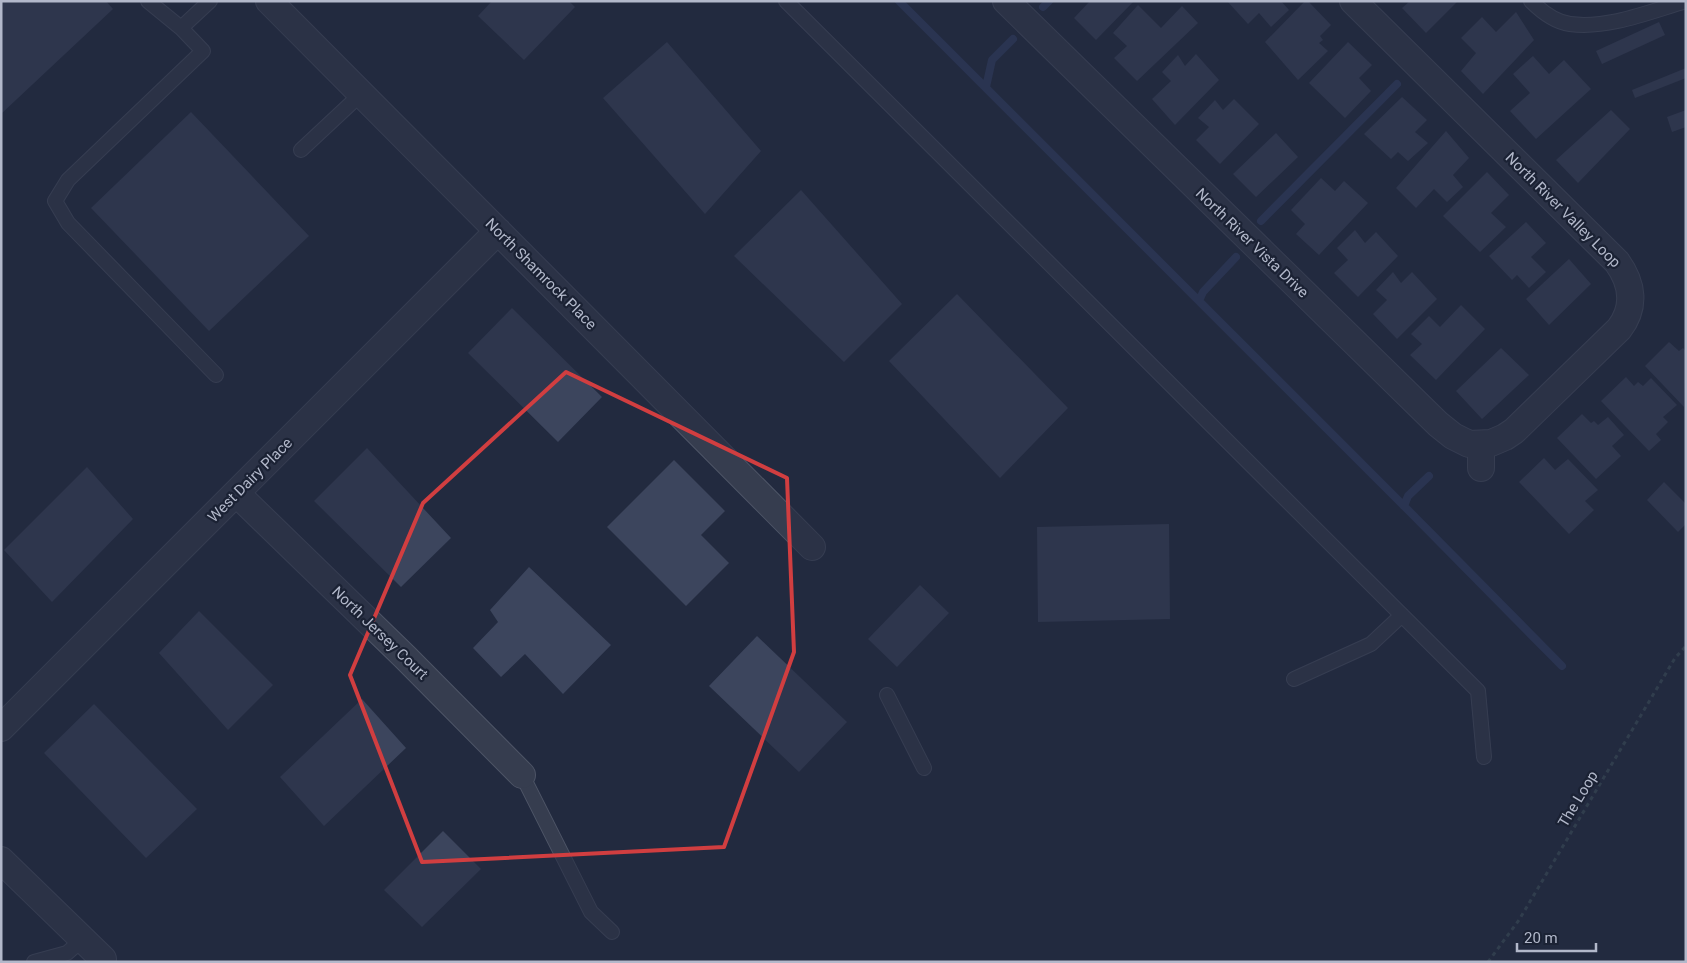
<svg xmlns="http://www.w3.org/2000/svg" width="1687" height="963" viewBox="0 0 1687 963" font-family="Roboto,sans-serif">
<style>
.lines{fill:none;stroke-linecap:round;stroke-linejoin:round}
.stream{stroke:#334166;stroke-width:8}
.building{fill:#3c455d}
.service-casing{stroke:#4e5567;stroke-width:16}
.minor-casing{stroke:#4e5567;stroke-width:28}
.path{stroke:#42565d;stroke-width:3;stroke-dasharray:4 4;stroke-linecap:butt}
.service{stroke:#363d4f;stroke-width:14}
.minor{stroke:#363d4f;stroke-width:26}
.marked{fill:none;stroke:#d13e40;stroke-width:4;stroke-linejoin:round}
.labels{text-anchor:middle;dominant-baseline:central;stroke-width:4.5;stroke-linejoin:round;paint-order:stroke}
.street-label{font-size:15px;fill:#b2b8ca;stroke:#1b2234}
</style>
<rect width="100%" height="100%" fill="#222a3f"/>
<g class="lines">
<path class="stream" d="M899,1l512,512 151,153
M1043,7l6,-6
M986,87l6,-27 21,-21
M1261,221l136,-137
M1199,301l4,-9 33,-35
M1404,506l4,-10 21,-20"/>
</g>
<path class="building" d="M1,1h105l7,8 -112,105z
M492,1h77l6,6 -51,53 -46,-44z
M1090,1h44l-38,39 -22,-22z
M1227,1h54l8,9 -18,17 -12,-14 -11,11z
M1305,1h3l23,24 -11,11 3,4 -4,3 9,8 -30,29 -33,-38z
M1410,1h48l-32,32 -24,-25z
M1138,5l23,23 21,-22 16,17 -61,58 -23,-23 13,-12 -14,-13z
M1516,12l18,28 -51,54 -22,-23 15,-18 -15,-15 21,-21 14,15z
M1659,22l6,13 -63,29 -6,-13z
M667,42l94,109 -56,63 -102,-116z
M1348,42l24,23 -13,13 12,13 -26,27 -36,-35z
M1196,54l23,26 -44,45 -23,-26 19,-18 -9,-9 16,-17 7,11z
M1533,56l16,18 15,-14 27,29 -55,50 -26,-28 20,-18 -17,-19z
M1686,68v10l-51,20 -3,-8z
M1402,97l25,23 -12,12 13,11 -20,18 -10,-9 -7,7 -27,-25z
M1234,99l25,25 -39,40 -24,-24 13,-13 -11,-9 17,-18 8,10z
M1611,110l19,19 -52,54 -22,-23z
M1686,110v17l-14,5 -5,-15z
M191,112l118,124 -100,95 -118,-123z
M1446,131l23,27 -16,17 10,12 -16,15 -13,-13 -18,19 -20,-20z
M1276,133l22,24 -42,40 -23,-23z
M1487,172l22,23 -18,18 15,14 -26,25 -37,-36z
M1321,178l14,13 9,-10 24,22 -49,52 -23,-21 9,-10 -14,-14z
M801,190l101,114 -58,58 -110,-106z
M1526,222l20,21 -15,14 15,15 -17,16 -12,-13 -5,5 -23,-24z
M1355,230l10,13 11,-11 22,24 -40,41 -24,-24 14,-13 -11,-12z
M1569,259l22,25 -42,41 -23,-26z
M1393,272l8,11 11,-11 25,27 -40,40 -24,-25 14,-14 -11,-10z
M957,294l111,114 -68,70 -111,-117z
M1461,305l24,24 -49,51 -26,-25 12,-11 -11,-10 18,-18 11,11z
M512,308l90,89 -44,45 -90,-89z
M1669,342l10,9 4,-3 3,3 -2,56 -39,-41z
M1501,348l28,27 -47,44 -26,-28z
M1626,377l8,9 4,-4 5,4 8,-8 26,27 -14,12 5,5 -12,12 5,6 -12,11 -48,-50z
M1582,414l9,9 3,-2 4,4 10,-8 16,18 -12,11 9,10 -25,23 -39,-41z
M367,448l84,90 -50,49 -87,-86z
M1544,458l11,12 13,-11 30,31 -13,11 9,9 -25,24 -50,-52z
M674,460l51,51 -24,24 28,28 -43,43 -79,-79z
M87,467l46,52 -81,83 -48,-52z
M1664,482l22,22v20l-8,8 -31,-32z
M1169,524l1,95 -132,3 -1,-95z
M529,567l82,78 -48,49 -38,-40 -24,23 -28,-29 25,-26 -8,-12z
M920,585l29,28 -52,54 -29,-28z
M199,611l74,74 -45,45 -69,-77z
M757,636l90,86 -48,50 -90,-86z
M362,699l44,49 -82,78 -44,-49z
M94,704l103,105 -51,49 -102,-105z
M443,831l38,38 -59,58 -38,-37z"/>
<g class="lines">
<g class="service-casing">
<path id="service" d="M148,1l33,27 29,-27
M786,1l692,690 6,66
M1531,1c10,10 24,21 39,23 38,5 79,-12 116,-23
M181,28l22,23 -135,129 -13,21 13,22 148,152
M301,150l60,-56
M1294,679l77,-35 31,-29
M887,695l37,73
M522,775l69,137 21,20
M34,962l33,-9 15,-13"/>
</g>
<g class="minor-casing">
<path id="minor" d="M269,1l543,546
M1006,1l432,423 15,12 16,8 22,-1 14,-6 9,-6 105,-102c17,-22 14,-45 -2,-67l-264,-261
M1481,468v-24
M236,493l169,164 117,118
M1,728l497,-497
M1,860l102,99"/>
</g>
<path class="path" d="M1488,962l31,-42 156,-262 11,-12"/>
<use href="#service" class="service"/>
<use href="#minor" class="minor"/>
</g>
<path d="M0 0H1687V963H0ZM566,372l221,106 7,174 -70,195 -302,15 -72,-187 73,-172z" fill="#222a3f" fill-opacity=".55" fill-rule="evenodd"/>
<path class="marked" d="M566,372l221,106 7,174 -70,195 -302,15 -72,-187 73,-172z"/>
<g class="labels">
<g class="street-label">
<text transform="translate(1563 210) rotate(45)">North River Valley Loop</text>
<text transform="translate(1252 243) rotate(44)">North River Vista Drive</text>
<text transform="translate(541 274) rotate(45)">North Shamrock Place</text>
<text transform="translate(250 480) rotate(-45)">West Dairy Place</text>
<text transform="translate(380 633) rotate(44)">North Jersey Court</text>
<text transform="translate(1578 799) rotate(-59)">The Loop</text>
</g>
</g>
<rect width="1687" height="963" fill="none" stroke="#b2b8ca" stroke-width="5"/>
<path d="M1517 943v8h79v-8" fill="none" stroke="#b2b8ca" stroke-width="2.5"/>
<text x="1524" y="943" font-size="15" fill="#b2b8ca" stroke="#1b2234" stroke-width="4" paint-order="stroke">20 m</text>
</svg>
